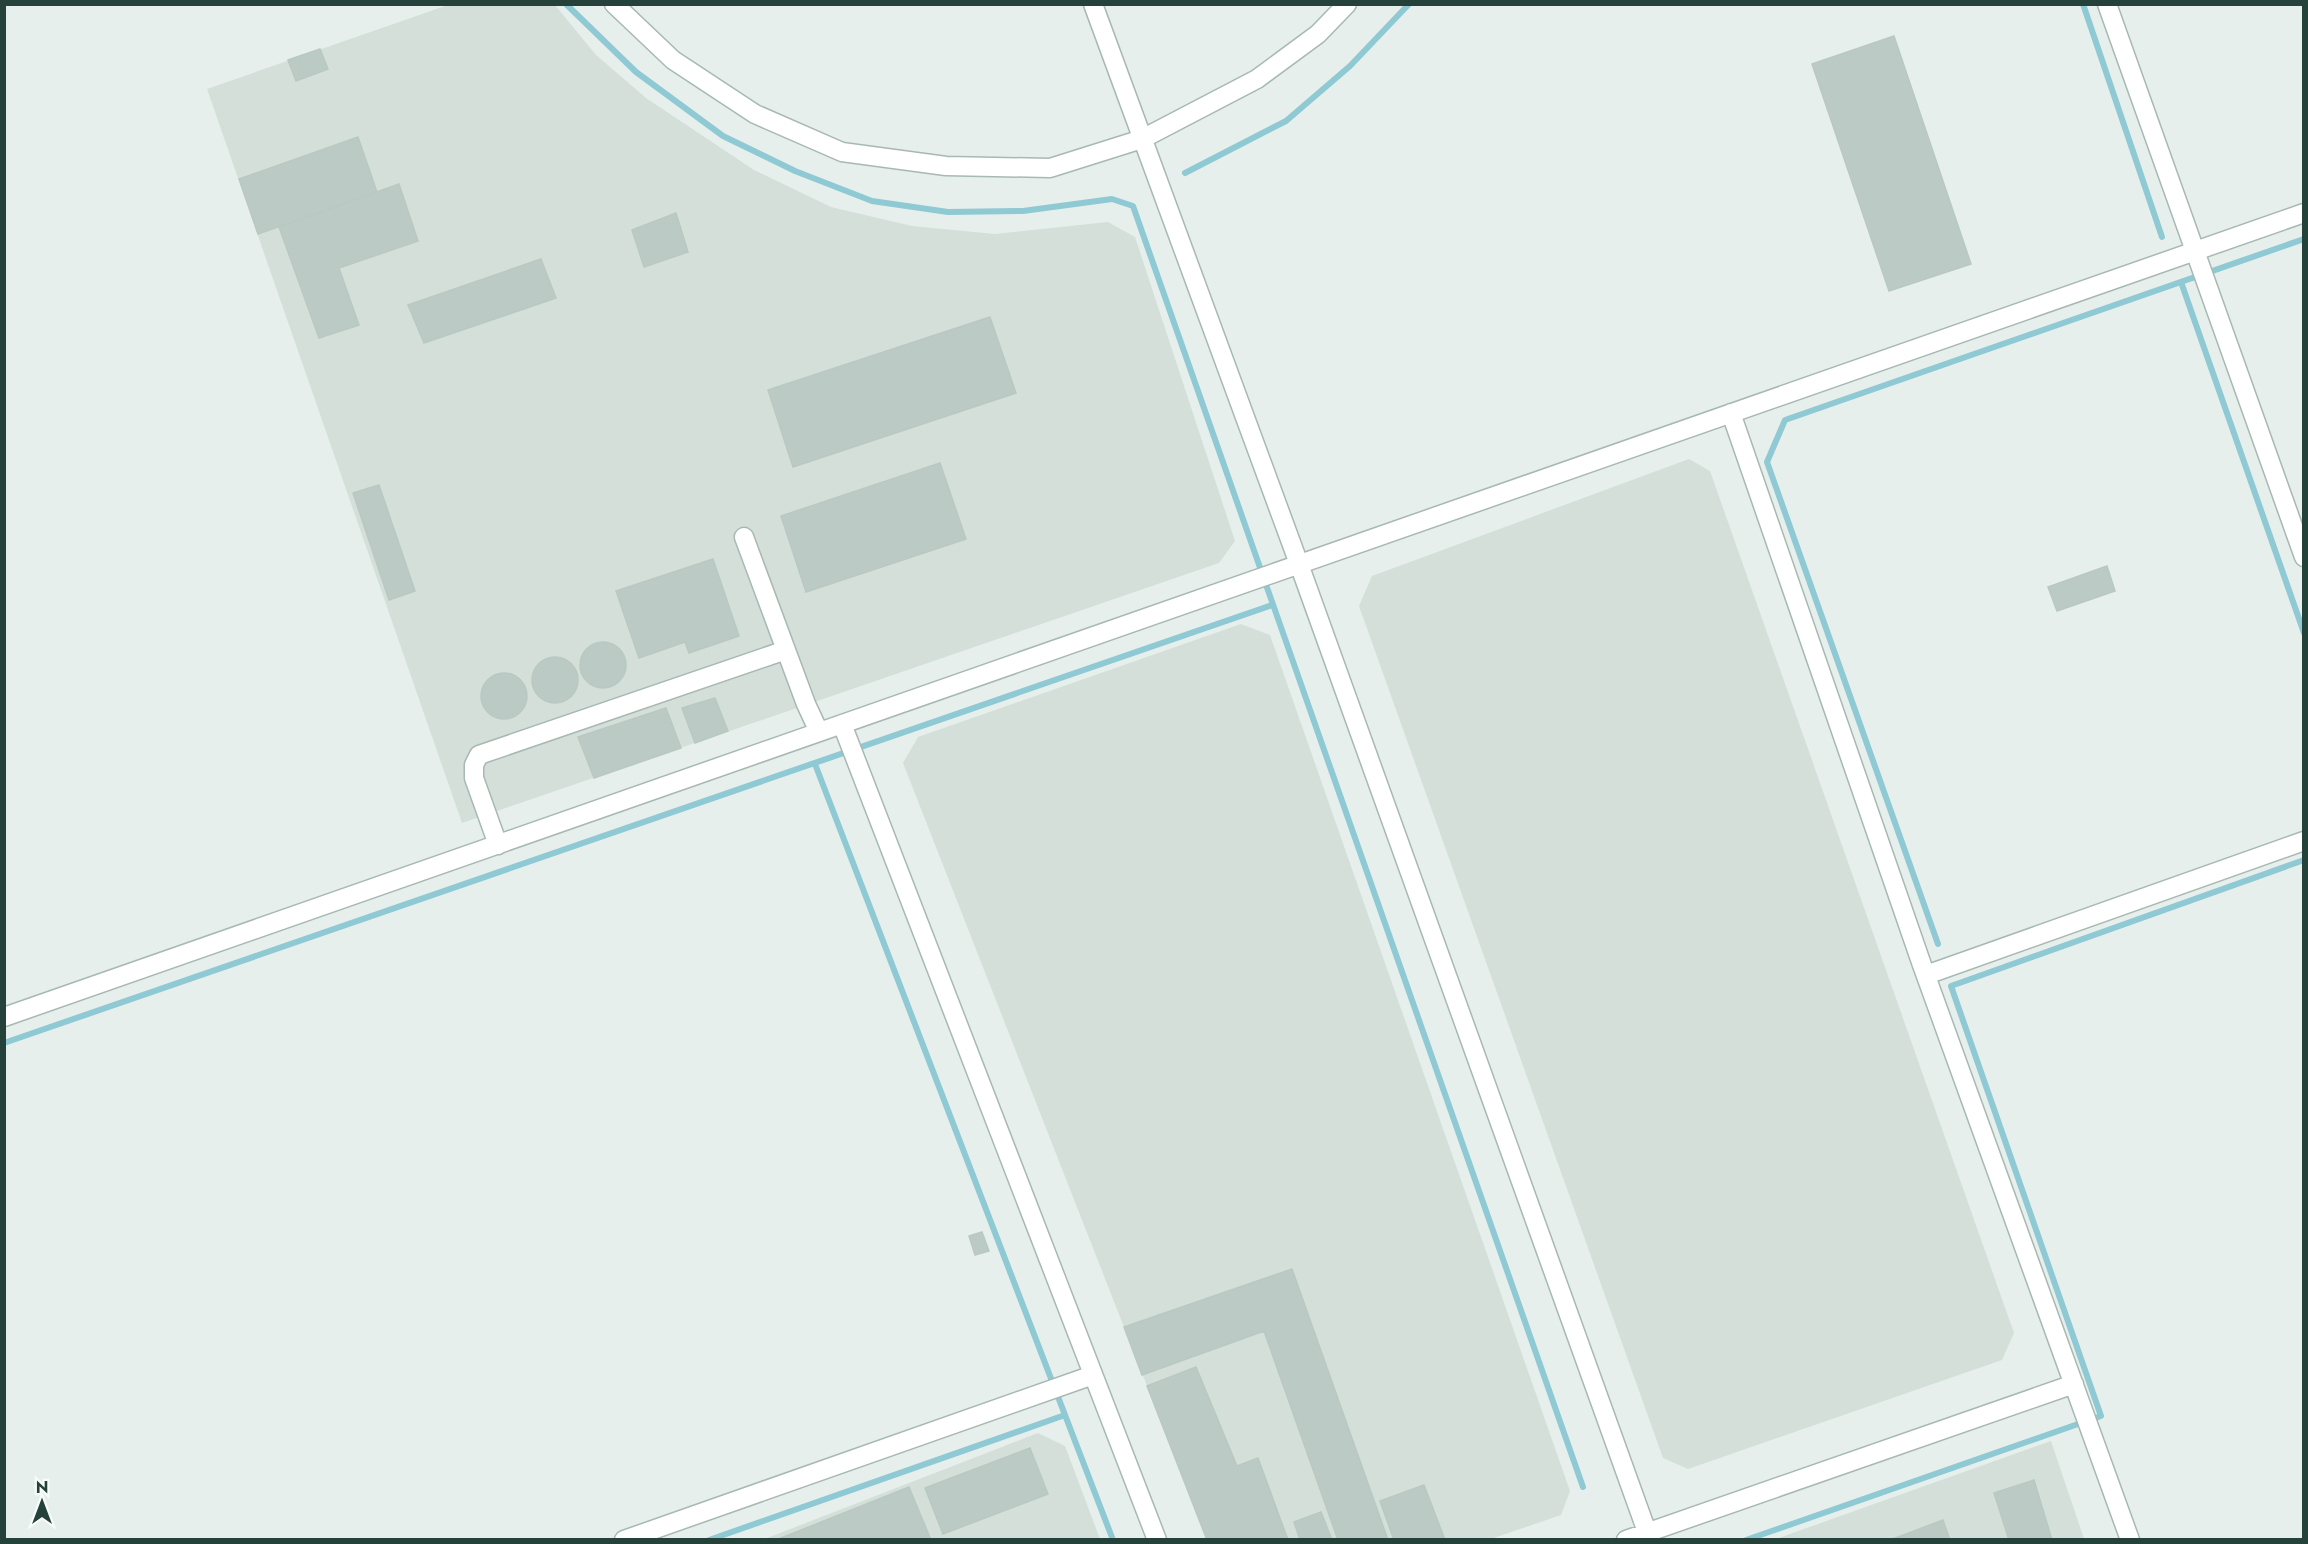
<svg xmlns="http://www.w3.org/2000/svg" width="2308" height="1544" viewBox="0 0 2308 1544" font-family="Jost,sans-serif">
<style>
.built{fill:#d4dfda}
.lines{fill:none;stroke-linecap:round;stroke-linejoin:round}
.stream{stroke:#8ec9d4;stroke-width:6}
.building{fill:#bbcac4;stroke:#b8c9c2;stroke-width:1.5}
.minor-casing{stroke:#a8b8b2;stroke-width:21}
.minor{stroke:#fff;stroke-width:18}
</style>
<rect width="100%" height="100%" fill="#e6efeb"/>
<path class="built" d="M448,5h107l41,50 50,43 108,72 77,37 81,19 83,8 113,-12 27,15 100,304 -16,22 -757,260 -255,-734z
M1689,459l21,12 304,862 -12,27 -314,109 -25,-11 -304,-852 13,-30z
M1241,624l29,11 300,856 -9,24 -70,24h-284l-304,-776 15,-26z
M1038,1433l27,13 35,93 -338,1z
M2051,1441l33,98 -311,1z"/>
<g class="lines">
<path class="stream" d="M566,4l70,68 87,64 72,35 77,30 76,11 75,-1 89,-12 21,7 450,1281
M2083,4l79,233
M1185,173l101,-52 64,-55 59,-62
M2181,282l123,351
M815,764l298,776
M1938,944l-171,-482 18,-42 519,-181
M4,1043l1268,-438
M709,1540l356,-125
M1746,1540l355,-124 -150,-430 353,-126"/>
</g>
<path class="building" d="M1894,36l77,228 -82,27 -77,-227z
M320,49l8,20 -32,12 -8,-21z
M358,137l19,55 -119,42 -19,-55z
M399,184l19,57 -79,27 20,57 -40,13 -40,-111z
M676,213l12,39 -44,15 -12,-37z
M541,259l15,39 -132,45 -16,-38z
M990,317l26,76 -223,74 -25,-77z
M940,463l26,76 -160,53 -25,-76z
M379,485l36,106 -26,9 -36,-107z
M713,559l26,77 -50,17 -4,-11 -46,16 -23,-67z
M2107,566l8,25 -58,20 -9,-24z
M580 665a23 23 0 1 1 46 0a23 23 0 1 1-46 0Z
M532 680a23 23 0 1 1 46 0a23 23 0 1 1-46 0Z
M481 696a23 23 0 1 1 46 0a23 23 0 1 1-46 0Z
M715,698l13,33 -33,12 -13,-35z
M666,708l15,40 -87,30 -16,-41z
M982,1232l7,19 -14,4 -6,-19z
M1292,1269l96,271h-50l-74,-209 -122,44 -18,-48z
M1196,1367l41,99 21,-8 30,82h-81l-60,-154z
M1030,1448l18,46 -105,40 -18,-46z
M2034,1480l18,60h-43l-15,-47z
M1424,1485l21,55h-51l-14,-39z
M909,1487l22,53h-155z
M1321,1512l11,28h-32l-6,-18z
M1943,1520l7,20h-60z"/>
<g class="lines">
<g class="minor-casing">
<path id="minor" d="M614,4l59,56 82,54 87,38 104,14 104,2 92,-29 115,-60 61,-45 29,-30
M1093,4l206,560 348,968
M2107,4l197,553
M1731,413l191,552 208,575
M744,537l62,167 13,28
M842,724l315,816
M498,845l-24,-67v-13l5,-10 307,-105
M1926,975l378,-134
M4,1017l2300,-804
M624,1540l469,-165
M1626,1540l448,-156"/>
</g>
<use href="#minor" class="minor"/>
</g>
<rect width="2308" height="1544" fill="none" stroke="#24423a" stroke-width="12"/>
<g transform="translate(42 1502)" stroke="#f7fbf9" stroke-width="4.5" paint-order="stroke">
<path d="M0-4.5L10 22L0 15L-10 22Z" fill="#24423a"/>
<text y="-9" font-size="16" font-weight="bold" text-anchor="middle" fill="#24423a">N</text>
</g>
</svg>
